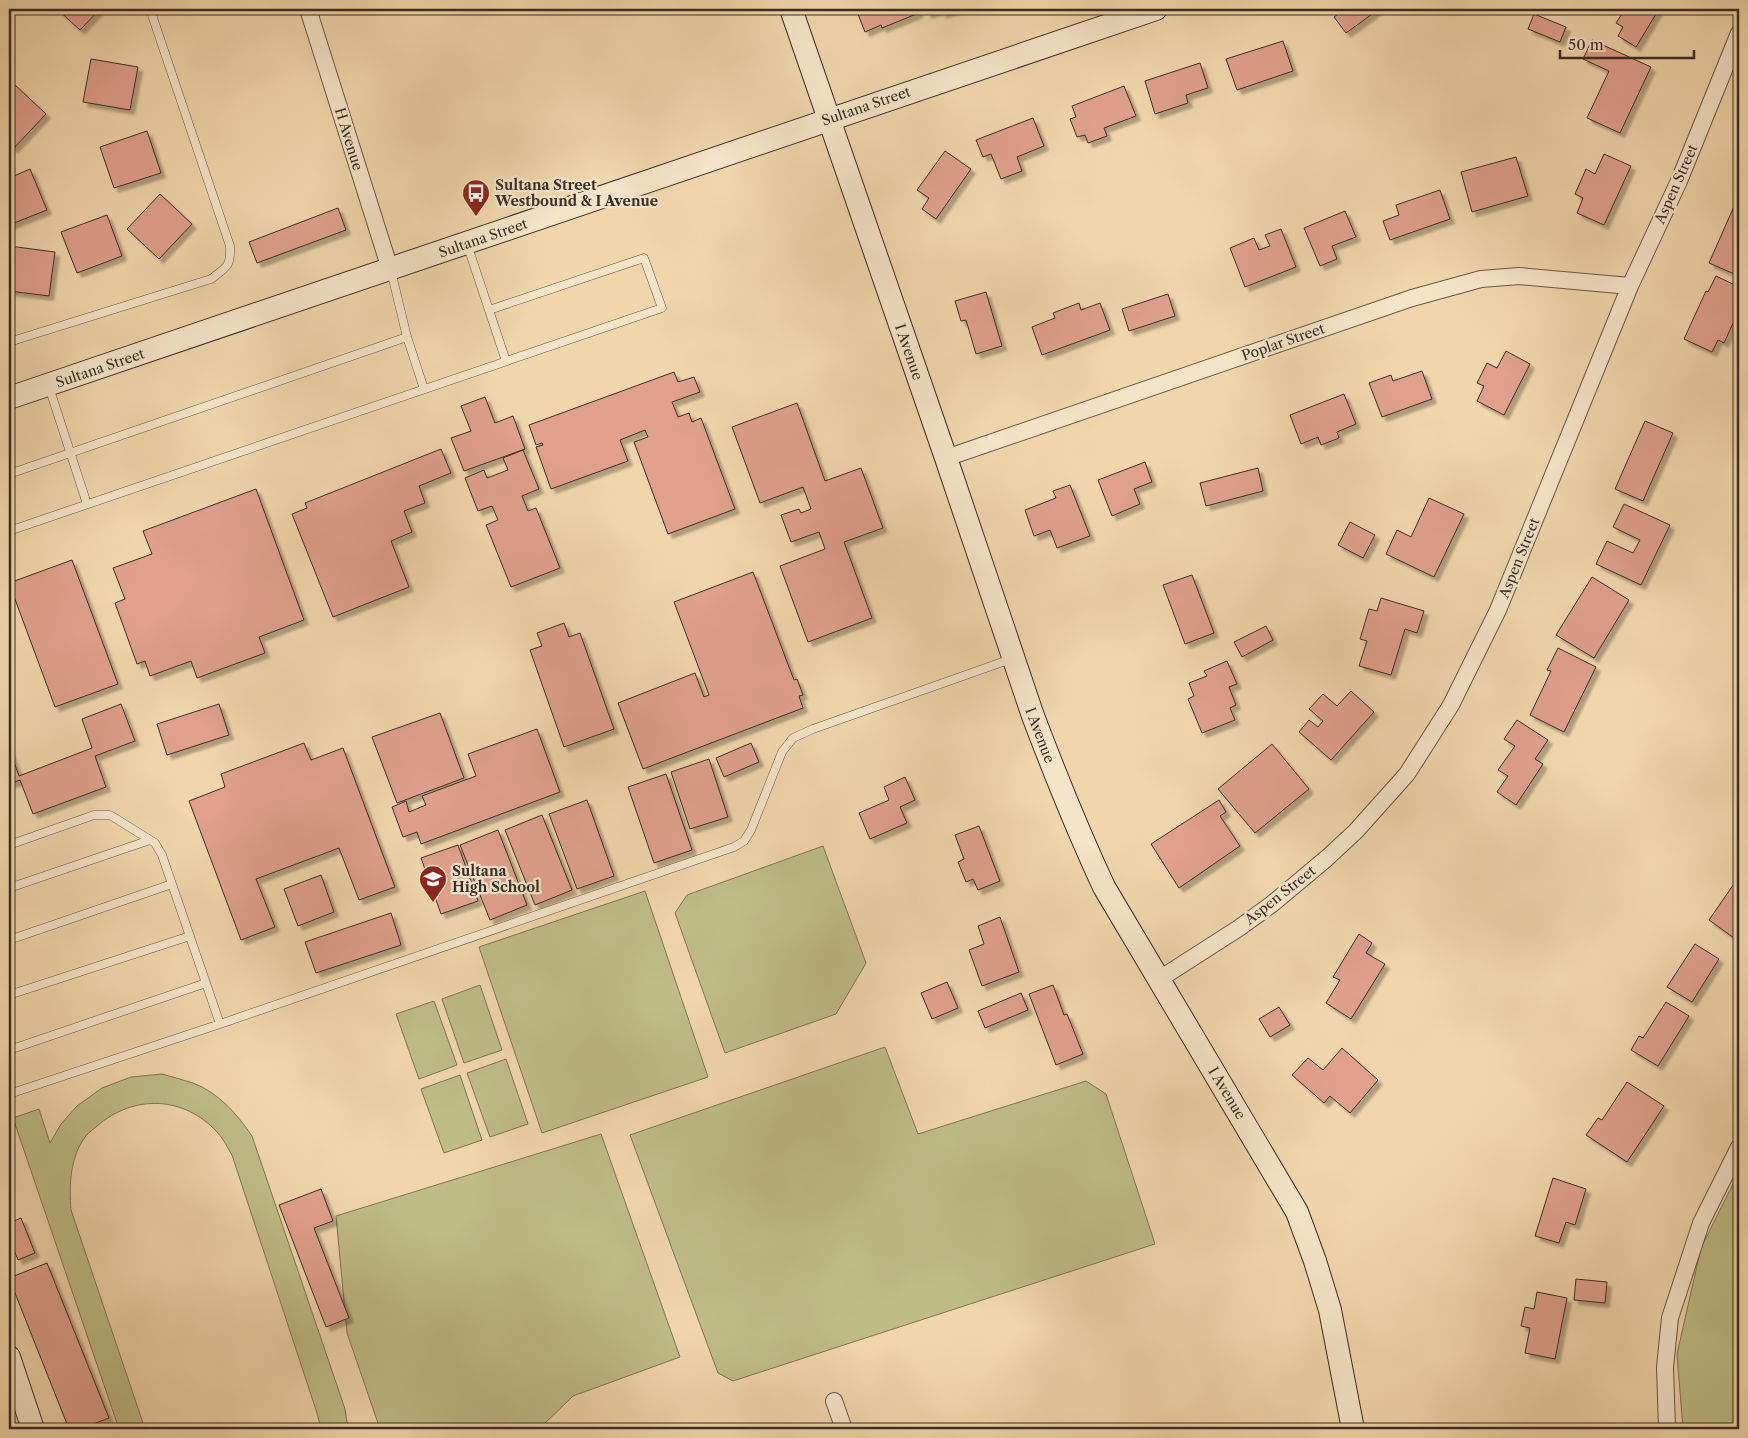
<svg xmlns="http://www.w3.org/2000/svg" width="1748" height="1438" viewBox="0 0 1748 1438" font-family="'Libre Caslon Text',serif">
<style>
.green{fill:#bfbc86;stroke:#7d7456}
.building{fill:#e0a08c;stroke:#3b2d26;filter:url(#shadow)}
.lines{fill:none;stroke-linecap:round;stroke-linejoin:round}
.lane-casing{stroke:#685747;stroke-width:9}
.street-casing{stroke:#685747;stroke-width:18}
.secondary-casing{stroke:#3b2d26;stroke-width:24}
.lane{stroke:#f6e4c8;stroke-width:8}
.street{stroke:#f6e4c8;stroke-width:16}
.secondary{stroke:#f6e4c8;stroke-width:22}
.labels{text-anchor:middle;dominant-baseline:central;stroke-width:4.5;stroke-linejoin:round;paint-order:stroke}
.street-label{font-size:14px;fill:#3b2d26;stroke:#f6e4c8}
.poi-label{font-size:14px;font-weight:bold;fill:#3b2d26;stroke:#f6e4c8;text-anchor:start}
</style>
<defs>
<filter id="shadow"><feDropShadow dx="4.5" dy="4.5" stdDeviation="1" flood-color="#0004"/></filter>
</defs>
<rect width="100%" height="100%" fill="#f1d6ab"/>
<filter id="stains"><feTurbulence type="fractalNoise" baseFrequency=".004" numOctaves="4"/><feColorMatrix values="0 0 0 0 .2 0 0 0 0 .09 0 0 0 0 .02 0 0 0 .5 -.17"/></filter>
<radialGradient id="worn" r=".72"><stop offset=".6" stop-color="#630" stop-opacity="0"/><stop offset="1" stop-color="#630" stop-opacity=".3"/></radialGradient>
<path class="green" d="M823,846l43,117 -30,51 -111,39 -50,-140 12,-18z
M645,891l63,186 -166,56 -63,-186z
M480,985l22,65 -38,13 -22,-64z
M434,1001l23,64 -38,14 -23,-65z
M885,1047l33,87 168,-53 20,13 49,150 -422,137 -15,-8 -88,-238z
M506,1059l22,65 -38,13 -23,-64z
M162,1074c11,3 21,6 31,9 26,10 44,31 59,53l93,273 3,20h-27l-4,-16 -85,-258c-5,-8 -9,-17 -15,-23 -33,-36 -83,-38 -120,-6 -3,3 -8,6 -11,10 -16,20 -17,49 -15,74l74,219h-26l-106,-311 26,-9 11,34 11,-19 16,-18 25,-18 29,-11z
M460,1075l22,65 -38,13 -23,-64z
M601,1134l79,223 -107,39 -34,33h-159l-33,-96 -11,-117z
M1739,1172v257h-56l-6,-75 24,-106z"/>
<path class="building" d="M57,9h43l-20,21z
M856,9h61l2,4 -37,15 -1,-3 -16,7z
M925,9h33l-16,5 -1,-4 -14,4z
M1345,9h34l-33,24 -12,-16z
M1625,9h34l-23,38 -18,-11 5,-9 -7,-4z
M1534,14l32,13 -6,15 -32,-13z
M1592,40l59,27 -31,66 -33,-15 22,-47 -26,-12z
M1283,41l10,30 -56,19 -11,-31z
M91,59l47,8 -8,43 -47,-8z
M1200,63l8,25 -22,7 2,8 -33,11 -10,-33z
M14,84l32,30 -33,35 -4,-4v-56z
M1124,86l12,30 -32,12 3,8 -19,7 -3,-8 -8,2 -7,-18 6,-2 -4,-11z
M1033,118l11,28 -27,11 5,14 -21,8 -10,-25 -8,3 -7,-17z
M147,131l14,42 -47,15 -14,-41z
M945,151l26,18 -35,50 -14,-10 7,-11 -12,-8z
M1604,154l27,12 -27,59 -27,-12 6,-15 -8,-4 11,-25 9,5z
M1516,157l12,39 -56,16 -11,-40z
M30,169l17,41 -38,15v-47z
M1440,190l10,29 -60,21 -7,-19 16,-6 -3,-10z
M160,194l32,30 -33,35 -32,-30z
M1739,195v81l-30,-13z
M338,208l8,22 -89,33 -8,-21z
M1345,211l11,26 -24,9 5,13 -17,7 -16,-38z
M107,215l15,41 -45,17 -16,-41z
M1281,229l15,38 -51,20 -15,-39 24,-10 5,12 11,-4 -5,-11z
M9,246l46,6 -6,44 -40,-5z
M1716,276l23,11 -2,11 2,1v11l-15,33 -6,-3 -6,12 -28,-13 22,-48 2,1z
M986,292l16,54 -26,8 -10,-34 -5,1 -6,-20z
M1168,294l7,22 -46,15 -7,-22z
M1079,303l2,7 19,-7 10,27 -68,25 -10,-28 23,-9 -2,-5z
M1506,351l24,13 -26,51 -27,-14 7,-15 -7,-3 10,-20 10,5z
M1422,371l10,28 -50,18 -13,-34 22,-8 2,6z
M674,372l4,10 16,-5 6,15 -28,10 6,15 11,-4 3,9 9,-4 34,91 -67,25 -34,-92 14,-5 -3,-7 -25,10 8,21 -77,28 -15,-42 7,-2 -1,-2 -6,2 -7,-20z
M1344,394l12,30 -19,8 2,6 -18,7 -3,-8 -17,7 -11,-29z
M485,397l10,26 18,-7 12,33 -61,22 -13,-33 20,-7 -10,-25z
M797,403l28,78 36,-13 22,60 -39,14 28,76 -64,24 -28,-76 45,-17 -6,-17 -28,10 -10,-27 18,-6 2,4 10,-4 -8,-22 -43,16 -28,-76z
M1645,421l28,12 -30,68 -28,-12z
M441,449l10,24 -32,13 6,17 -21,8 8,21 -21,9 18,46 -76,30 -41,-103 15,-6 -2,-5z
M523,450l16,39 -17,7 6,15 8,-3 24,60 -49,19 -25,-62 12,-5 -6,-14 -14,5 -13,-33 19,-8 3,8 21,-8 -5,-12z
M1145,462l7,20 -18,7 6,15 -28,12 -14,-36z
M1258,468l5,23 -57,15 -6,-23z
M1070,485l20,51 -33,12 -7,-18 -16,6 -9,-26 31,-12 -3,-7z
M256,489l48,131 -45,17 6,16 -68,25 -6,-17 -41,15 -5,-15 -8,3 -22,-61 10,-4 -12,-31 39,-14 -9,-23z
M1429,498l35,16 -30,63 -48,-23 11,-24 14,7z
M1624,504l46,21 -29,60 -45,-21 11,-23 26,12 7,-13 -27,-13z
M1350,522l25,13 -12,23 -25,-13z
M72,560l46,124 -63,23 -46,-124z
M753,572l41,108 3,-1 6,16 -4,1 4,12 -160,61 -25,-66 77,-30 9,24 5,-2 -35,-93z
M1192,575l22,58 -29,11 -22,-59z
M1592,577l37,23 -35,58 -38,-23z
M1381,598l43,13 -7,22 -12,-4 -14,46 -32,-9 8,-25 -7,-2 9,-30 8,2z
M564,623l5,14 11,-4 34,96 -50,18 -34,-97 12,-4 -5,-13z
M1266,626l7,14 -31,17 -8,-15z
M1558,648l38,19 -32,65 -34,-17 21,-44 -4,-1z
M1227,661l10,23 -8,3 7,18 -6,3 5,12 -33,13 -14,-34 6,-3 -5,-13 18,-7 -3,-5z
M1351,691l23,21 -43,48 -32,-28 10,-12 9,7 5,-6 -14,-12 14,-15 14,12z
M121,704l14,37 -40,15 11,31 -73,27 -13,-34 -11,4v-36l10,28 73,-28 -10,-29z
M219,704l10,31 -62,20 -10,-31z
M440,713l24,65 -67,25 -25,-66z
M1517,720l31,20 -13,19 8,5 -27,41 -19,-13 11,-16 -10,-6 17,-24 -11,-7z
M537,729l23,63 -139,52 -4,-12 -14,5 -11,-30 14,-6 3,11 17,-7 -4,-9 54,-20 -8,-22z
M304,743l7,17 32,-12 52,139 -36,13 -20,-52 -83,31 19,48 -34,13 -52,-139 36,-14 -4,-13z
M751,743l8,19 -35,15 -8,-19z
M1272,744l37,45 -54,44 -37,-44z
M709,759l19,58 -38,12 -19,-57z
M666,774l26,76 -38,13 -26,-76z
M905,777l10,23 -15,7 7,16 -37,16 -11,-26 30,-13 -5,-13z
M587,800l27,76 -37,13 -28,-75z
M1219,800l7,12 -6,4 20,30 -61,42 -28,-44z
M542,815l30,75 -37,15 -30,-75z
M979,826l21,55 -22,9 -5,-11 -7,3 -8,-20 6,-3 -9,-24z
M498,830l29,75 -37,15 -30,-75z
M458,845l20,56 -37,13 -20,-56z
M321,875l13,37 -36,14 -14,-37z
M1738,878l1,2v50l-5,8 -25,-18z
M391,913l10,32 -85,28 -11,-31z
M1000,917l19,55 -37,14 -13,-36 15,-6 -6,-18z
M1359,934l13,9 -6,10 19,11 -34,55 -25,-16 14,-23 -7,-3z
M1695,944l24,15 -27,43 -25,-15z
M947,982l11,26 -26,11 -11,-26z
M1053,985l11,30 3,-1 16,40 -27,11 -27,-71z
M1021,993l7,17 -43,18 -7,-17z
M1666,1002l23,14 -31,50 -27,-16 8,-14 4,2z
M1279,1007l11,18 -20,12 -11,-18z
M1342,1048l36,32 -28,33 -20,-17 -6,7 -32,-28 16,-17 15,12z
M1627,1082l37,24 -37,56 -41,-27 12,-17 4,2z
M1553,1178l33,11 -11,36 -9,-3 -7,21 -24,-7z
M321,1189l12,32 -19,7 35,90 -23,9 -47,-122z
M21,1218l14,35 -17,7 -9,-22v-15z
M47,1263l62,155 -29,11h-11l-60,-151z
M1576,1279l31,3 -2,21 -31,-3z
M1537,1292l30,6 -12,61 -30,-6 5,-25 -9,-2 4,-19 9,2z"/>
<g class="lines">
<g class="lane-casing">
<path id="lane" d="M467,244l39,117
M391,271l16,66 17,52
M9,342l202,-63c16,-12 20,-13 19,-33l-80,-237
M49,387l38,117
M9,474l398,-137
M9,531l653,-223 -18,-50 -155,52
M9,845l85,-30h16l45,28 7,12 58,169 -211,70
M9,888l141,-48
M9,940l163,-56
M9,995l181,-59
M220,1024l514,-177 10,-6 7,-11 31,-78 11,-14 20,-9 198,-70
M9,1050l197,-67"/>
</g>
<g class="street-casing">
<path id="street" d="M308,9l82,260
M946,458l466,-160 69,-19 38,-3 111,10
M1158,980l81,-52 33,-24 55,-46 29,-27 51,-57 44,-69 47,-95 132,-324 49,-105 60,-148
M834,1401l10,28
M1667,1429l-2,-62 5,-49 31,-95 38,-76"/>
</g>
<g class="secondary-casing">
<path id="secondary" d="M791,9l155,449 87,258c22,58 45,115 71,171l193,325 18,49 15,49 23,119
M9,398l1147,-389
M9,1357l24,72"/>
</g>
<use href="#lane" class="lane"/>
<use href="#street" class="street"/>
<use href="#secondary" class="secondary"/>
</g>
<defs>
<g id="bus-pin" transform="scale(1.4375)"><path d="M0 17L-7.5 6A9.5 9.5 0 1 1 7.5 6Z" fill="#8f2418" stroke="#f6e4c8"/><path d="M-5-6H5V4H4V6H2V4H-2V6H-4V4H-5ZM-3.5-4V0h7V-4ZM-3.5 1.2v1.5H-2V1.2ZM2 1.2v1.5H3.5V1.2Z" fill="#fff"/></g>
<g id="school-pin" transform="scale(1.4375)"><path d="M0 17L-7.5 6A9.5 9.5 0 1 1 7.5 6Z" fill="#8f2418" stroke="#f6e4c8"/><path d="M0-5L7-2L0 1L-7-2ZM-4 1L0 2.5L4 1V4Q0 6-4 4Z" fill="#fff"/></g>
</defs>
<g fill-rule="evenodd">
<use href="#bus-pin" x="476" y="193"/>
<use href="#school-pin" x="433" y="879"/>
</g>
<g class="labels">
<g class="street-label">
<text transform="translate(866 106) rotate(-19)">Sultana Street</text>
<text transform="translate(349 139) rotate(73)">H Avenue</text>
<text transform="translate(1676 184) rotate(-66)">Aspen Street</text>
<text transform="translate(483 238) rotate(-19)">Sultana Street</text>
<text transform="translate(1283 342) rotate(-19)">Poplar Street</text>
<text transform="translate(909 352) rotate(71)">I Avenue</text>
<text transform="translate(100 368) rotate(-19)">Sultana Street</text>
<text transform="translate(1519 558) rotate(-68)">Aspen Street</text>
<text transform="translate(1040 735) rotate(69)">I Avenue</text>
<text transform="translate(1280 895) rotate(-38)">Aspen Street</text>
<text transform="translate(1227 1093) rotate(59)">I Avenue</text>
</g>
<g class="poi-label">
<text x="495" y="185">Sultana Street<tspan x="495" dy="16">Westbound &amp; I Avenue</tspan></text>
<text x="452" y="871">Sultana<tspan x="452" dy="16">High School</tspan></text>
</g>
</g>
<rect width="1748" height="1438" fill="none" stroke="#f1d6ab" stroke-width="30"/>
<rect x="10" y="10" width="1728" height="1418" fill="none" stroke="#3b2d26" stroke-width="2.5"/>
<rect x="15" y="15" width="1718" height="1408" fill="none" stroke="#3b2d26"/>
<path d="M1560 50v8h134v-8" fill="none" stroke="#3b2d26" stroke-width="2.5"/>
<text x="1568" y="50" font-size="15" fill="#3b2d26" stroke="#f6e4c8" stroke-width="4" paint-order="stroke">50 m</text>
<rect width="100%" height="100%" filter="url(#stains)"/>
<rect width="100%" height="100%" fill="url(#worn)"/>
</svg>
